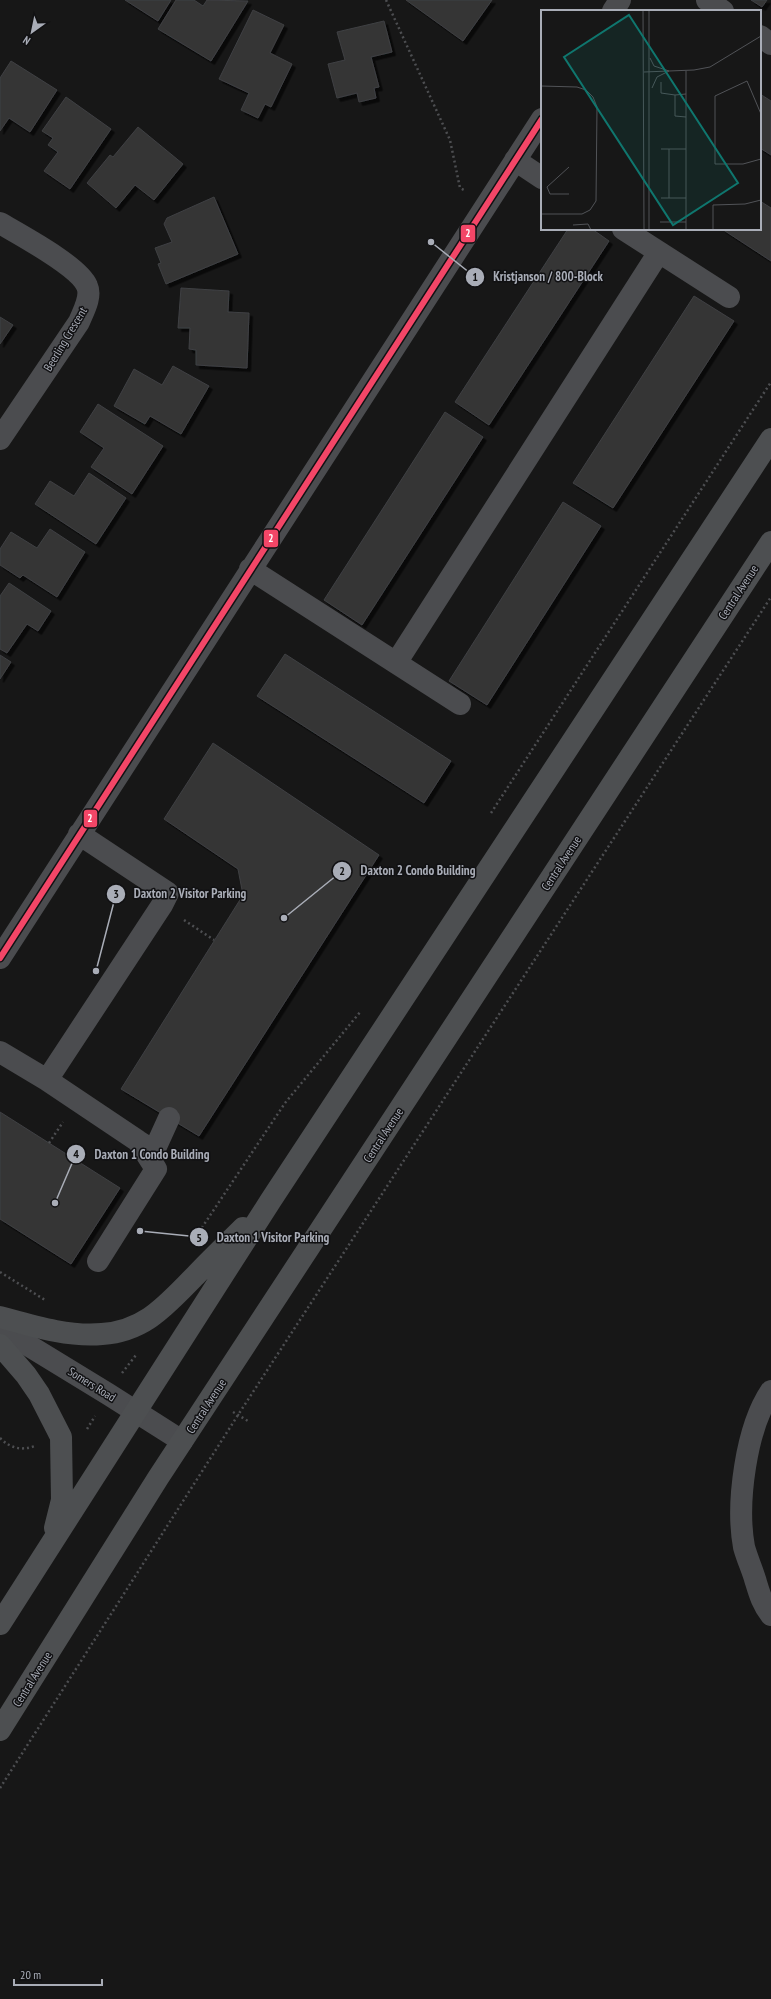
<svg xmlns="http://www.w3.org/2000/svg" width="771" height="1999" viewBox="0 0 771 1999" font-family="'PT Sans Narrow',sans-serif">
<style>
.building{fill:#353536;stroke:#3f4043;filter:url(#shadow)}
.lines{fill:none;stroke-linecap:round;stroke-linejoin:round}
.path{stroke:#4d4e51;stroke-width:2.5;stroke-dasharray:2 3;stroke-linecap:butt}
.minor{stroke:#4b4c4f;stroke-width:22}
.major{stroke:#4d4f51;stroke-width:22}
.bus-1-casing{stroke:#111113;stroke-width:9}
.bus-1{stroke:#f34667;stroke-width:6}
.labels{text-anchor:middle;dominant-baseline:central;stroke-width:3;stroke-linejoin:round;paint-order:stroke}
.street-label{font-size:12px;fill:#a9adb7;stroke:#111113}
.inset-road{fill:none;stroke:#515357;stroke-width:1}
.view{fill:#0f766e;fill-opacity:0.15;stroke:#0f766e;stroke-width:2}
.inset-edge{fill:none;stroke:#a9adb7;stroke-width:2}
.leader{fill:none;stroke:#a9adb7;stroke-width:1.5}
.callout-dot{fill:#a9adb7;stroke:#111113;stroke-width:1.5}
.mark-label{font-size:12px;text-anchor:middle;font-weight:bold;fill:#111}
.callout-label{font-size:13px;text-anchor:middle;font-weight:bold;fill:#a9adb7;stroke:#111113;stroke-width:3;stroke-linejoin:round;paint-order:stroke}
.line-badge{stroke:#111113;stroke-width:1.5}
.badge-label{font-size:11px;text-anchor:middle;font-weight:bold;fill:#fff}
</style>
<defs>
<filter id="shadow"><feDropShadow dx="3.5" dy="3.5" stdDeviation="0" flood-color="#0009"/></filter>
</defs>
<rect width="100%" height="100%" fill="#171717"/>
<path class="building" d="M125,0h46l-13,21z
M176,0h18l9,6 4,-6 41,1 -37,60 -53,-32z
M406,0h86l-29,41z
M751,0h16l-5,7z
M253,10l31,15 -14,28 22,11 -21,43 -6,-3 -7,14 -17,-8 8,-17 -30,-14z
M384,21l8,31 -21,5 8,30 -5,1 2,10 -17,4 -2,-9 -20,5 -9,-34 17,-4 -8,-28z
M11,61l46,29 -27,42 -21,-14 -9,13v-53z
M760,94l11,7v54l-11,-7z
M66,97l45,32 -41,60 -26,-18 14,-19 -10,-7 5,-7 -11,-7z
M138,127l45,37 -29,36 -19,-15 -19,23 -29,-25 23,-28 3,2z
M214,197l24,57 -72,30 -8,-20 3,-1 -6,-15 17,-6 -8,-18 3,-6z
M760,201l11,7v53l-49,-32h38z
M568,229h24l17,12 -120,184 -34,-23z
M181,288l48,3 -1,21 21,1 -2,55 -51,-3v-15l-7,-1 1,-21h-12z
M694,296l40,25 -121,187 -40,-25z
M0,317l13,8 -13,19z
M173,366l36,20 -28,48 -31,-18 -5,8 -31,-18 20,-37 28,16z
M98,404l65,42 -31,48 -41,-27 13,-19 -24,-16z
M445,412l38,25 -121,188 -38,-25z
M89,473l37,25 -30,46 -61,-40 15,-23 24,15z
M563,502l38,24 -114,179 -38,-24z
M50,529l35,23 -28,45 -34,-22 -3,3 -20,-13v-16l11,-17 26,16z
M9,583l42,28 -13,20 -11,-7 -20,29 -7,-4v-53z
M285,654l166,107 -27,42 -167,-107z
M0,655l11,7 -11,17z
M213,743l166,112 -180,281 -78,-47 122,-194 -5,-26 -74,-50z
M0,1112l120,76 -49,76 -71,-45z"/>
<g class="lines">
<path class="path" d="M386,0l64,140 10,48 6,3
M491,813l280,-431
M184,920l30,20
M49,1143l14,-21
M199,1232l86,-129 76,-92
M0,1272l45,28
M122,1373l14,-18
M233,1412l15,9
M87,1429l8,-13
M0,1438c10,10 21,13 35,8
M0,1788l238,-373 533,-818"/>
<path class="minor" d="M707,0l16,11
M613,11l7,-11
M760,36l11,8
M515,160l27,18
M0,223c20,12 79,43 87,63 5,11 -4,26 -8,36l-79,117
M623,229l106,68
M250,569l210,135
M396,663l263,-411
M0,958l542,-839
M0,1052l47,28 115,-175 6,-12 -89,-59
M47,1080l91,61 18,28 -58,92
M138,1141l16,10 15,-33
M0,1328l108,66 74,47
M771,1391c-25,37 -35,112 -27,156 3,11 8,22 11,32 4,13 7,25 16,36"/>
<path class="major" d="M0,1317c33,9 68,20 102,17 44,-3 65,-30 94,-59 15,-16 31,-31 47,-47
M0,1345l26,30 13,19 22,43 1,63 -7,28
M0,1624l271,-424 500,-761
M0,1730l158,-252 613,-936"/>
<g class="bus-1-casing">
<path id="bus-1" d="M0,958l542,-839"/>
</g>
<use href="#bus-1" class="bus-1"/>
</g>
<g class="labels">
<g class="street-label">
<text transform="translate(65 339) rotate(-59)">Beerling Crescent</text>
<text transform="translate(738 592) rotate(-57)">Central Avenue</text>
<text transform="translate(561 863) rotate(-57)">Central Avenue</text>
<text transform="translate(383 1135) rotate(-57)">Central Avenue</text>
<text transform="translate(92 1384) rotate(32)">Somers Road</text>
<text transform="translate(206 1406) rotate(-57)">Central Avenue</text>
<text transform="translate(32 1679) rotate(-58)">Central Avenue</text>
</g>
</g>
<g transform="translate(541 10)">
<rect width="220" height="220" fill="#171717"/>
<path class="inset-road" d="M102,0l1,220M108,0v220M109,48l4,8 15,5M145,61v159M103,62l50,-2 16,-3 51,-31M120,72v11l14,2M0,76l36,1 9,3 7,7 4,10 -1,94 -6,9 -8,4h-41M111,78l5,-11 12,-6M145,84l-11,1v21l11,1M220,104l-14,-33 -32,15v68h28l18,-5M120,139h25M128,139v49M28,184h-19l-3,-7 22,-20M120,188h25M119,212h26M32,215l15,-1 3,6M172,220v-25l32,-1 16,-4"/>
<path class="view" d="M88,5l109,168 -65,42 -109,-168z"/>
<rect width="220" height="220" class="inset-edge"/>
</g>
<path class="leader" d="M431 242L475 277M284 918L342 871M96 971L116 894M55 1203L76 1154M140 1231L199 1237"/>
<g class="callout-dot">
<circle cx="431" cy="242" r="4"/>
<circle cx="284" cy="918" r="4"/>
<circle cx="96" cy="971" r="4"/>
<circle cx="55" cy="1203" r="4"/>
<circle cx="140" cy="1231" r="4"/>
<circle cx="475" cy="277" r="10"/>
<circle cx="342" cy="871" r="10"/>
<circle cx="116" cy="894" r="10"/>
<circle cx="76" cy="1154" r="10"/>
<circle cx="199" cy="1237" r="10"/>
</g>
<g class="mark-label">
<text x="475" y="281">1</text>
<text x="342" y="875">2</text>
<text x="116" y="898">3</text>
<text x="76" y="1158">4</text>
<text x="199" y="1242">5</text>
</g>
<g class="callout-label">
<text x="548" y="281">Kristjanson / 800-Block</text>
<text x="418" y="875">Daxton 2 Condo Building</text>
<text x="190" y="898">Daxton 2 Visitor Parking</text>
<text x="152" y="1159">Daxton 1 Condo Building</text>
<text x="273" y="1242">Daxton 1 Visitor Parking</text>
</g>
<g class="line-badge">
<rect x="460" y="224" width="16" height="19" rx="4" fill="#f34667"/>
<rect x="263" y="529" width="16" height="19" rx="4" fill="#f34667"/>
<rect x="83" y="809" width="15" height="19" rx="4" fill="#f34667"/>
</g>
<g class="badge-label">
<text x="468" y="237">2</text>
<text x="271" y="542">2</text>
<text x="90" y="822">2</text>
</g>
<g transform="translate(32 32) rotate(213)" stroke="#111113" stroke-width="3" paint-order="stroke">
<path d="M0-3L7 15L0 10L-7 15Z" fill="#a9adb7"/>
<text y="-6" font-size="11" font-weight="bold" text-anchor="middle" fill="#a9adb7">N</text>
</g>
<path d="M14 1979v6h88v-6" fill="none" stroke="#a9adb7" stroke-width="2"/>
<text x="20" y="1979" font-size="12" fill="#a9adb7" stroke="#111113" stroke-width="3" paint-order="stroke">20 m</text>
</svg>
